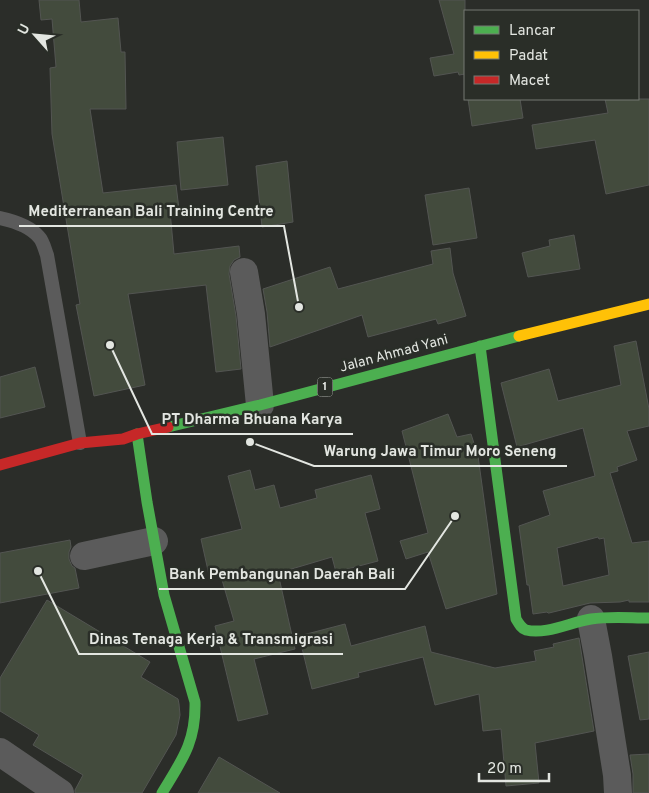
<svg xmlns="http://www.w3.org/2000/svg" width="649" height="793" viewBox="0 0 649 793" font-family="Overpass,sans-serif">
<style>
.building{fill:#434b3d;stroke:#535552;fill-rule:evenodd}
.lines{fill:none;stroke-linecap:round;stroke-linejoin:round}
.lane{stroke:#5b5b5b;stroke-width:14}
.street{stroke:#5b5b5b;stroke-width:28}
.fast{stroke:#4caf50;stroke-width:11}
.slow{stroke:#ffc107;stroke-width:11}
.jam{stroke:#c62828;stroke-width:11}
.labels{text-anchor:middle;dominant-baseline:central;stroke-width:5;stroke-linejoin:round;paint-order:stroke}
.shield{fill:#2a2e28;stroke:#acafaa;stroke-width:1}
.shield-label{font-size:12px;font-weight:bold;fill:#e3e6e1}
.street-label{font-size:14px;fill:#e3e6e1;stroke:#2a2e28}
.leader{fill:none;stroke:#e3e6e1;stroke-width:2}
.callout-dot{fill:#e3e6e1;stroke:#2a2e28;stroke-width:2}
.callout-label{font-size:15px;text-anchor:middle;font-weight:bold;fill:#e3e6e1;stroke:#2a2e28;stroke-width:5;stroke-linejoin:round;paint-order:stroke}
</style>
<rect width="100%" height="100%" fill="#2b2d29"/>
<path class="building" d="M39,0h40l2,22 37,-4 3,34h4l1,57h-36l13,84 73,-8 3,24 -9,2 4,43 65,-8 1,11 -6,3 -4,6 -1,8 7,42 5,53 -25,3 -10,-87 -78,9 17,91 -51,11 -18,-91 4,-1 -28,-170 -2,-66 6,-1 -4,-48 -11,1z
M439,0h26v74l-6,1 -1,-3 -24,4 -4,-18 24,-4z
M468,99h52l3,19 -51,8z
M605,99h44v86l-43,9 -11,-54 -59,9 -4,-24 76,-12z
M223,137l5,48 -47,5 -4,-48z
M287,161l6,61 -31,5 -6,-61z
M469,188l8,50 -44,7 -8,-50z
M574,235l6,34 -52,8 -6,-24 28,-7 -1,-6z
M450,248l3,25 13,43 -28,8 -2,-5 -68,18 -6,-22 -92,32 -3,-35 -4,-23 67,-22 8,22 95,-25 -2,-13z
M636,341l13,68v17l-22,5 10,29 -20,7 1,4 -8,2 22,70 17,-2v61h-20v-2l-9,2 -30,1 -41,10h-1l-1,-1 -14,2 -4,-29h-2l-8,-59 31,-11 -7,-24 52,-15 -12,-48 -66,19 -16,-64 48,-14 9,32 63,-16 -7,-39zM598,537l1,2 5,-1 5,37 -46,11 -6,-38z
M35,367l10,40 -45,11v-41z
M448,414l9,23 14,-3 7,22 19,138 -51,15 -18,-57 -22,7 -6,-18 28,-8 -26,-102z
M250,470l5,20 19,-5 6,23 37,-10 -2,-8 56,-15 9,34 -15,4 13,48 -42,11 -4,-15 -54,16 17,76 -41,10 14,55 -30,7 -23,-95 19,-5 -14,-48 -11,2 -8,-36 41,-10 -14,-53z
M70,540l1,7 -2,5v7l3,7 3,2 4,20 -79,15v-50z
M47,600l103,62 -9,15 37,22 1,5 1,11 -4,20 -34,58h-67v-3l8,-15 -50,-30 6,-10 -39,-24v-33z
M345,624l6,22 74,-20 6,26 64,16 41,-7 -2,-10 20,-4 -1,-3 26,-6 15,93 -59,12 4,40 -33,3 -5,-57 -18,2 -4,-37 -44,11 -12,-48 -65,16 1,4 -47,12 -13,-53z
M649,652v67l-9,1 -12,-64z
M649,754v39h-16v-19l-3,-19z
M219,757l61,36h-82z"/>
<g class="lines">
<path class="lane" d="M0,218c14,3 30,8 39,19 4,4 6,13 8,18l33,188"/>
<path class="street" d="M244,272l7,42 9,91
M84,556l70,-15
M591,619l7,37 19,119 1,18
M0,752l60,41"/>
<path class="fast" d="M480,346l36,273c3,5 5,9 10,11 20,5 45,-8 65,-11 19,-3 39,-1 58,-1
M168,427l92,-22 259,-69
M137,434l10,68 17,93 31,107c1,40 -13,58 -33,91"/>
<path class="slow" d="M519,336l130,-32"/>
<path class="jam" d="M0,465l80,-22 43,-4 14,-5 31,-7"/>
</g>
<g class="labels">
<rect class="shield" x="317.5" y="377.5" width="15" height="19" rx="4"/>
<g class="shield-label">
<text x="325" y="387">1</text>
</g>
<g class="street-label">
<text transform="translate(394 354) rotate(-15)">Jalan Ahmad Yani</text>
</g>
</g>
<path class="leader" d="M299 307L284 226H19M110 345L152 434H353M250 442L314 466H567M455 516L405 589H159M38 571L79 654H343"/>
<g class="callout-dot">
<circle cx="299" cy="307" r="5"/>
<circle cx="110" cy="345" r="5"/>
<circle cx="250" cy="442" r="5"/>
<circle cx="455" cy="516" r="5"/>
<circle cx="38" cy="571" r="5"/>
</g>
<g class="callout-label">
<text x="151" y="216">Mediterranean Bali Training Centre</text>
<text x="252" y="424">PT Dharma Bhuana Karya</text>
<text x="440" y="456">Warung Jawa Timur Moro Seneng</text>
<text x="282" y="579">Bank Pembangunan Daerah Bali</text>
<text x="211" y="644">Dinas Tenaga Kerja &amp; Transmigrasi</text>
</g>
<rect x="464" y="10" width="175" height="90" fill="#2a2e28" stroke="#747872"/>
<rect x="474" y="26" width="25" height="8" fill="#4caf50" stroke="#747872"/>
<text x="509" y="35" font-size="15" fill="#e3e6e1">Lancar</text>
<rect x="474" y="51" width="25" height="8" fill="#ffc107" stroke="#747872"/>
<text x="509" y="60" font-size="15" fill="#e3e6e1">Padat</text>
<rect x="474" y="76" width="25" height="8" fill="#c62828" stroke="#747872"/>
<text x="509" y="85" font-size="15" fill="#e3e6e1">Macet</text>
<g transform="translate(35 35) rotate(297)" stroke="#2a2e28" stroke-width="4" paint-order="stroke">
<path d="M0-4L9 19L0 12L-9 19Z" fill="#e3e6e1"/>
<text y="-8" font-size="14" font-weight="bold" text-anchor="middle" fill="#e3e6e1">U</text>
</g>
<path d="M479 773v8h70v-8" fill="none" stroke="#e3e6e1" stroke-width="2.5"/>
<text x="487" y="773" font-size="15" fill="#e3e6e1" stroke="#2a2e28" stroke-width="4" paint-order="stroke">20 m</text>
</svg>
